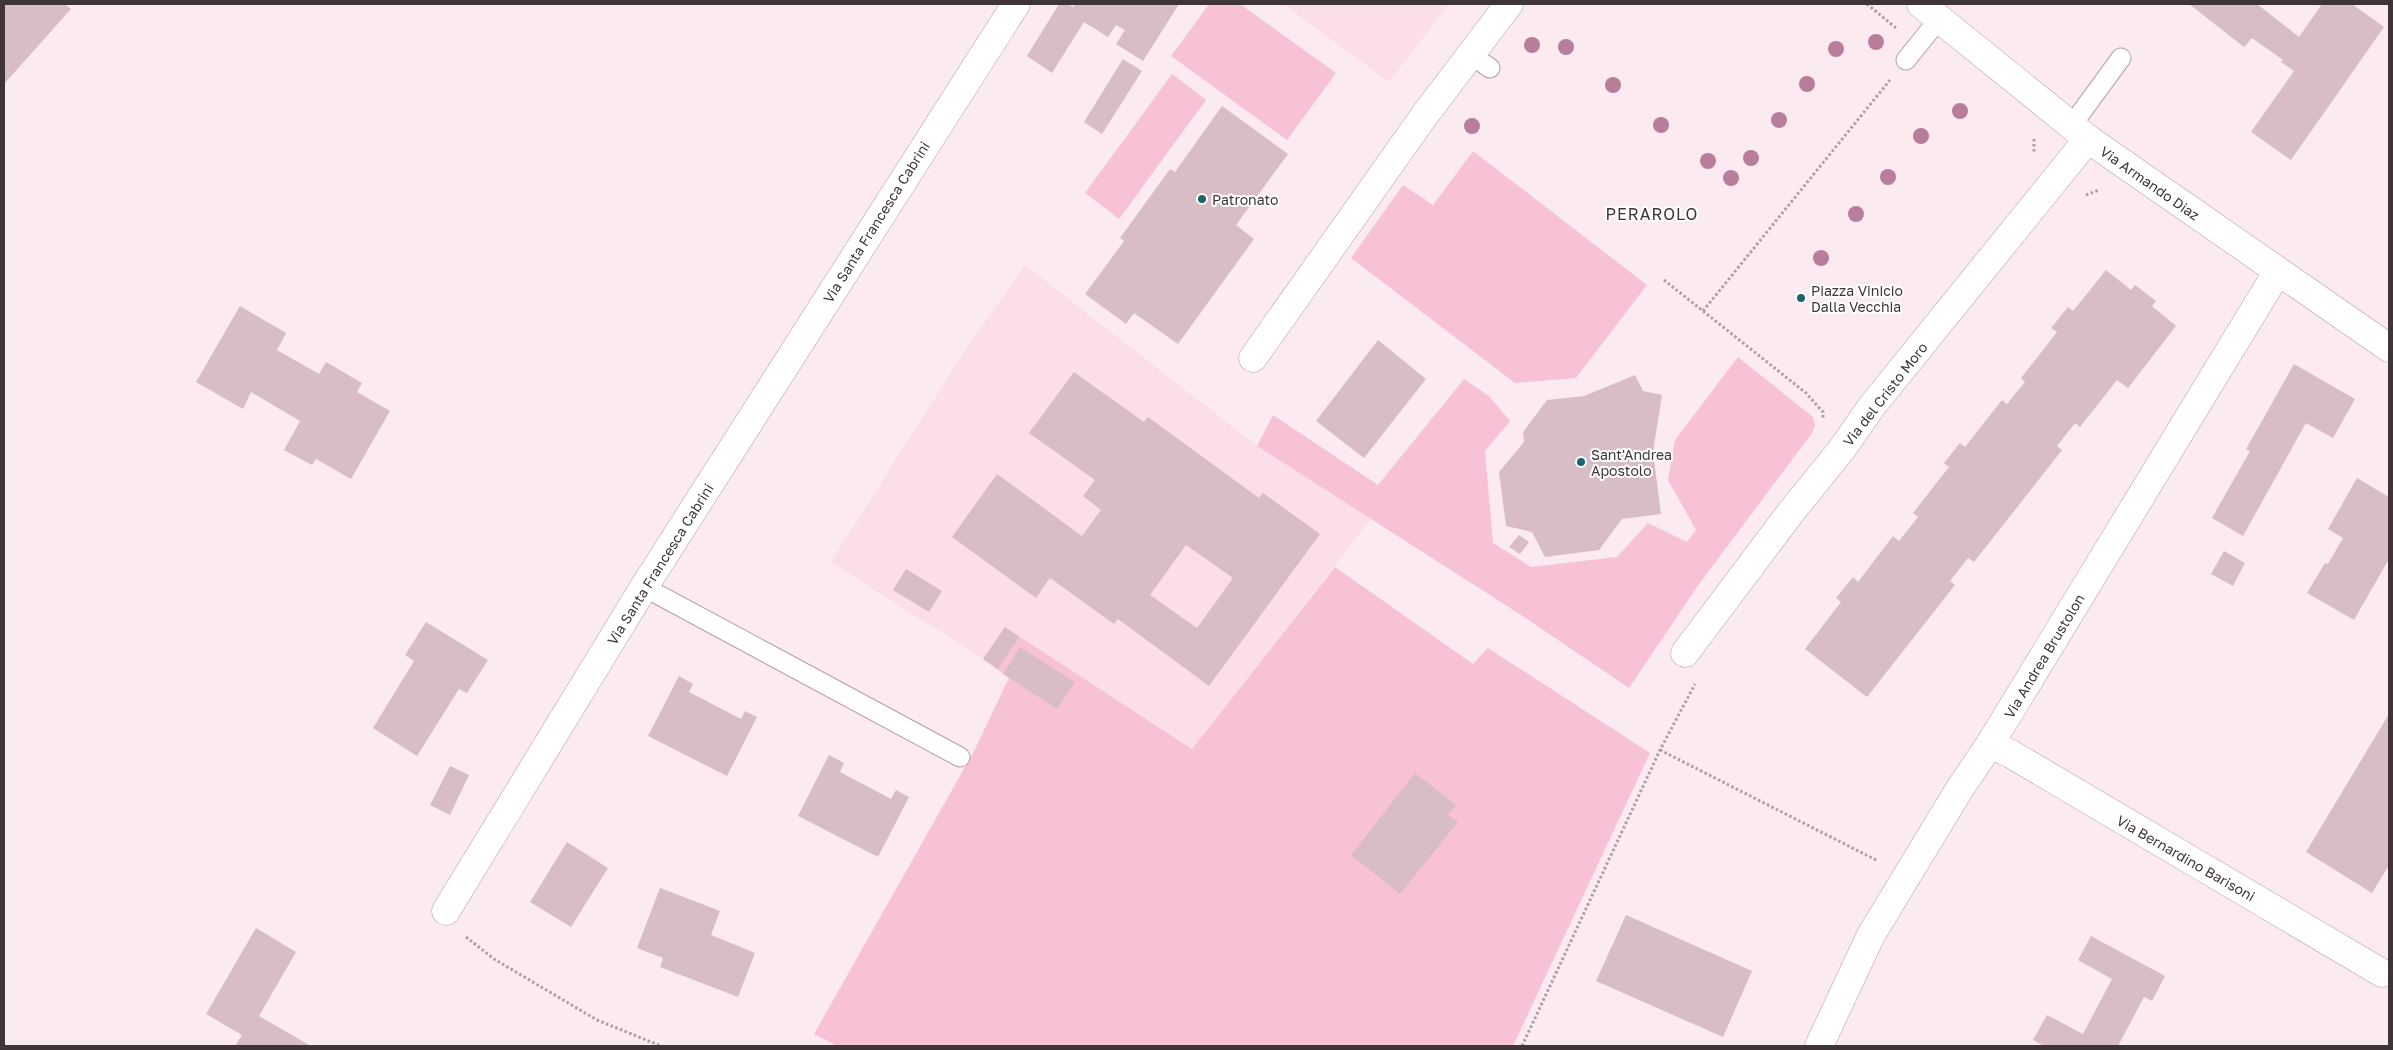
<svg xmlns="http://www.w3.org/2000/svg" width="2393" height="1050" viewBox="0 0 2393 1050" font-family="'Golos Text',sans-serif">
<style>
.built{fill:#fbdee8}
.green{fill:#f7c2d6}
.building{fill:#d8bdc7;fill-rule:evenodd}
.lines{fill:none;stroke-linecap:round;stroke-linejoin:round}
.lane-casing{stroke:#b89da7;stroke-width:21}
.street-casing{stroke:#b89da7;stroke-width:29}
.secondary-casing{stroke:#b89da7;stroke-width:29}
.path{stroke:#ac9ea3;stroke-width:3;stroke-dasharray:2.5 2.5;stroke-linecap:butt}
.lane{stroke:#fff;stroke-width:19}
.street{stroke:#fff;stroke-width:28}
.secondary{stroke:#fff;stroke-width:28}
.tree{fill:#b87e99}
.poi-dot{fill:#19666d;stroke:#fff;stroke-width:2}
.labels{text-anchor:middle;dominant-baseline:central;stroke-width:4;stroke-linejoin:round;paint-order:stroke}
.street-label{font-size:14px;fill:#3f3438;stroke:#fff}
.poi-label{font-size:14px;fill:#3f3438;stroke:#fff;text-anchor:start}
.quarter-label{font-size:16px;letter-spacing:1px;fill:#3f3438;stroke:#fff}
</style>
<rect width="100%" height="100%" fill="#fbeaf0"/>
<path class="built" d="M1283,4h166l-60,78z
M1025,265l232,181 114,73 -179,230 -187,-122 -22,32 -152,-97 133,-210z"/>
<path class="green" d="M1209,4h31l96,69 -49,67 -116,-84z
M1172,74l34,26 -87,119 -34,-26z
M1473,151l174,134 -71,93 -61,5 -164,-125 52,-73 30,20z
M1738,357l75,60 2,8 -3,8 -113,151 -70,104 -108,-73 -264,-169 16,-31 105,70 86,-106 25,17 21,25 -25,30 8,92 38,24 86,-10 31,-34 39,19 9,-12 -28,-50 7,-40z
M1335,567l138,97 15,-16 162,105 -137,293h-676l-23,-12 160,-283 35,-73 -26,-19 22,-32 187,122z"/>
<path class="building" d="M4,4h61l6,5 -67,75z
M1059,4h8l6,3 3,-3h103l-36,57 -27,-17 9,-14 -9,-5 -8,12 -24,-15 -32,51 -25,-17z
M2189,4h68l42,33 23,-33h30l32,23 -93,133 -40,-28 43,-61 -13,-9 2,-2 -31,-22 -8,9z
M1123,59l19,12 -40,63 -18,-12z
M1222,106l66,48 -52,71 18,14 -76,105 -44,-31 -8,11 -41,-30 39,-53 -4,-3 50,-69 5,3z
M2106,270l25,20 4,-5 21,16 -4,5 24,20 -48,62 -11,-8 -37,47 -5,-4 -18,23 5,4 -88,112 -6,-4 -18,23 5,4 -88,112 -62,-48 36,-47 -5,-4 17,-21 5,5 35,-46 6,5 19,-24 -5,-4 36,-46 -5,-4 16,-20 5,4 37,-47 5,4 18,-22 -4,-4 36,-46 -6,-4 17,-21 5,4z
M240,306l46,27 -9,17 42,24 7,-12 36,21 -5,9 33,19 -39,68 -35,-20 -4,6 -28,-15 16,-29 -49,-29 -8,17 -47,-27z
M1378,340l48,39 -62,79 -48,-37z
M2294,364l61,35 -22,39 -27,-15 -63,113 -31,-18 38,-67 -4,-2z
M1074,372l70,50 4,-5 111,81 4,-5 57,41 -111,152 -91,-67 -4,5 -64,-46 -14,20 -84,-61 45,-63 85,62 19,-26 -18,-14 12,-16 -66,-47zM1186,545l47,33 -36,50 -47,-33z
M1635,375l8,16 19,4 -9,57 8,62 -39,5 -23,31 -54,7 -13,-25 -26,-6 -7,-54 25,-30 -1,-10 24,-32 37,-4z
M2357,478l32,19v62l-35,61 -47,-27 18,-30 3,1 15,-26 -15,-9z
M1519,535l10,7 -9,12 -11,-7z
M2224,551l21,12 -12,23 -22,-12z
M906,569l36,22 -13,21 -36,-22z
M426,622l62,38 -21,33 -8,-4 -42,67 -44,-28 41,-67 -9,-6z
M1005,627l14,10 -21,32 -15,-10z
M1020,647l55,35 -18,27 -54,-35z
M679,676l14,8 -4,8 52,27 4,-8 12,6 -30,59 -79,-40z
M2389,714v151l-17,28 -66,-41z
M829,755l15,8 -4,9 51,27 5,-9 13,7 -31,60 -80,-41z
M450,766l19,9 -19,40 -20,-10z
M1415,773l41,32 -8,10 10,7 -58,72 -49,-39z
M567,842l41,26 -37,59 -41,-25z
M660,888l60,23 -9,24 44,18 -17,44 -78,-30 3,-9 -26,-10z
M1626,915l126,56 -29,66 -127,-56z
M256,928l40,24 -37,64 52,30h-76l7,-11 -36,-21z
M2091,936l74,40 -13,25 -8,-4 -26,49h-74l-11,-6 14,-25 36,19 29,-55 -34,-19z"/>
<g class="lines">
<g class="lane-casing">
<path id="lane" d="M1471,55l19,13
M1906,60l33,-41
M2072,125l49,-67
M644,587l316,170"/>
</g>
<g class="street-casing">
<path id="street" d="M1253,358l171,-242 85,-112
M1685,653l106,-141 51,-63 30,-43 216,-267
M1990,744l21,10 371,219
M446,911l198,-324 372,-583
M1819,1046l52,-111 88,-145 31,-46 288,-473"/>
</g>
<g class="secondary-casing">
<path id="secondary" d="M1921,4l167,135 301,209"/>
</g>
<path class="path" d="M1867,4l29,24
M2034,139v14
M2086,195l13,-5
M1664,280l142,113 17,19v7
M1703,311l187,-231
M1660,750l218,111
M466,937l28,22 103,61 64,26
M1522,1046l138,-296 35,-66"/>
<use href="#lane" class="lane"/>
<use href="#street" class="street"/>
<use href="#secondary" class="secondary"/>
</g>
<g class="tree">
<circle cx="1876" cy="42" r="8"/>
<circle cx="1532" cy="45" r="8"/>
<circle cx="1566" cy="47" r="8"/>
<circle cx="1836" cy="49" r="8"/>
<circle cx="1807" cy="84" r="8"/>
<circle cx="1613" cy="85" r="8"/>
<circle cx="1960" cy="111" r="8"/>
<circle cx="1779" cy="120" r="8"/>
<circle cx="1661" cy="125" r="8"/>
<circle cx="1472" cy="126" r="8"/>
<circle cx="1921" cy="136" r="8"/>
<circle cx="1751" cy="158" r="8"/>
<circle cx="1708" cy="161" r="8"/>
<circle cx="1888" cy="177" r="8"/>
<circle cx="1731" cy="178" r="8"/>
<circle cx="1856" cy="214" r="8"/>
<circle cx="1821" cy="258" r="8"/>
</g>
<g class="poi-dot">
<circle cx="1202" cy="199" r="5"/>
<circle cx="1801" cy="298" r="5"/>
<circle cx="1581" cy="462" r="5"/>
</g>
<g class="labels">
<g class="street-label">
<text transform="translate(2150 183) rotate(35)">Via Armando Diaz</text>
<text transform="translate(876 222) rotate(-58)">Via Santa Francesca Cabrini</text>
<text transform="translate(1885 394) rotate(-52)">Via del Cristo Moro</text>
<text transform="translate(660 564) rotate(-58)">Via Santa Francesca Cabrini</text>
<text transform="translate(2044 656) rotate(-59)">Via Andrea Brustolon</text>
<text transform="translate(2186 858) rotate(30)">Via Bernardino Barisoni</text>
</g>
<g class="poi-label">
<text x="1212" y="199">Patronato</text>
<text x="1811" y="290">Piazza Vinicio<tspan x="1811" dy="16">Dalla Vecchia</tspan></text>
<text x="1591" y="454">Sant'Andrea<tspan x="1591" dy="16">Apostolo</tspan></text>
</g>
<g class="quarter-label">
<text x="1652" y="214">PERAROLO</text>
</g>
</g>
<rect width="2393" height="1050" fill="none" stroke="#3f3438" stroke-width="10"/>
</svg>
